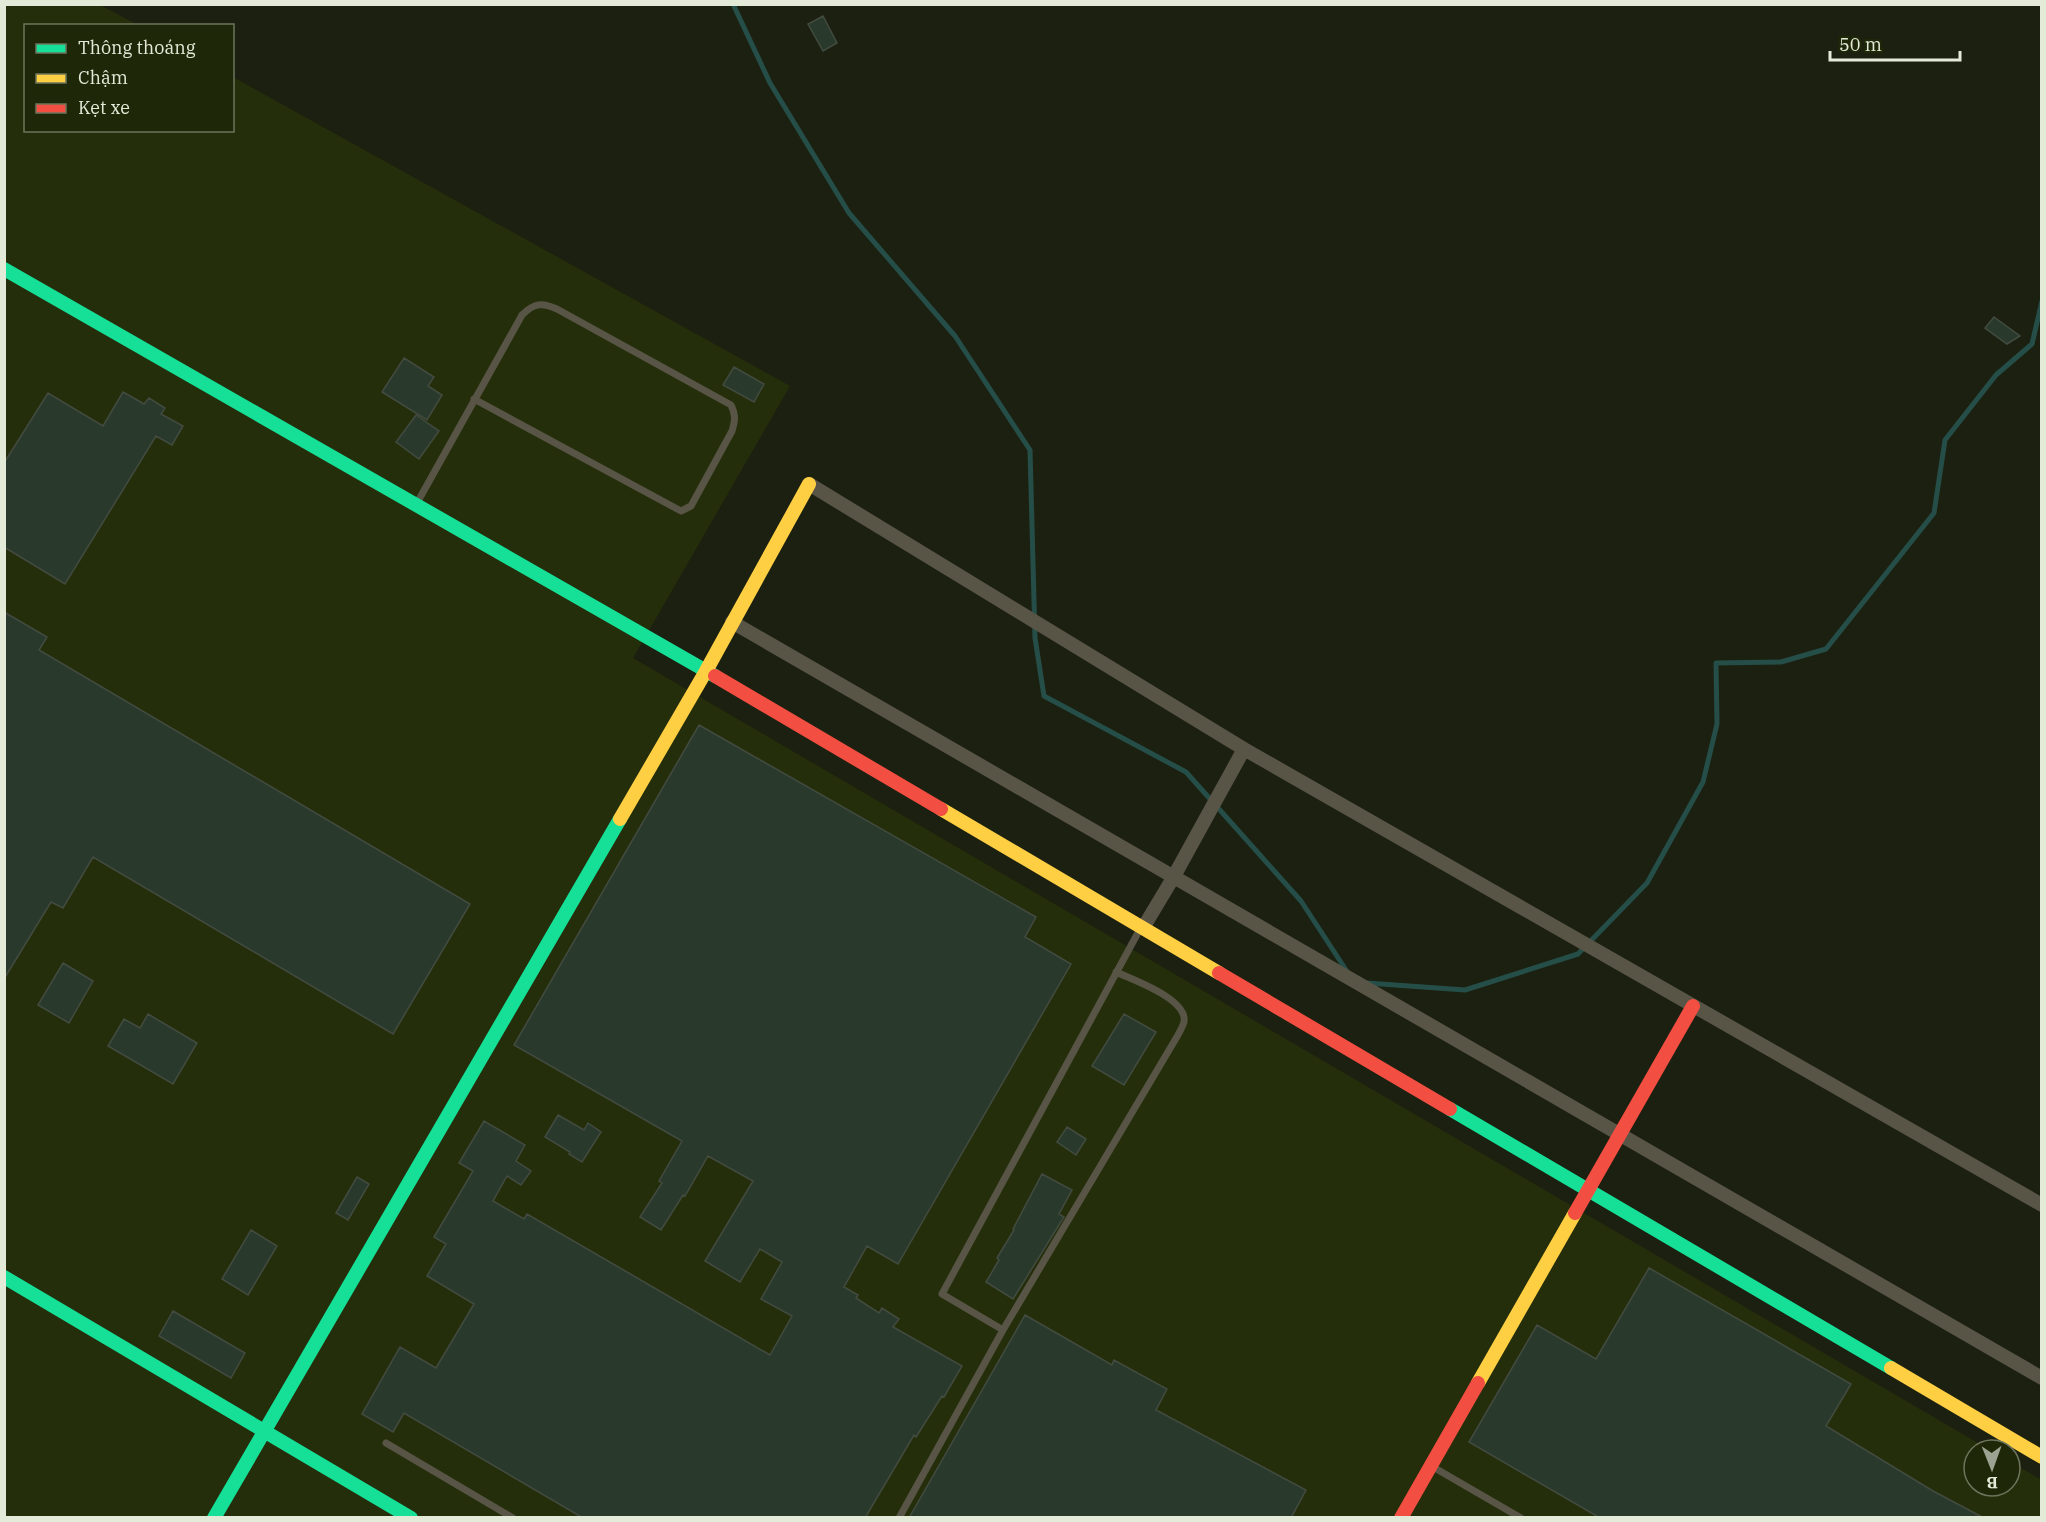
<svg xmlns="http://www.w3.org/2000/svg" width="2046" height="1522" viewBox="0 0 2046 1522" font-family="'IBM Plex Serif',serif">
<style>
.built{fill:#252e0b}
.lines{fill:none;stroke-linecap:round;stroke-linejoin:round}
.stream{stroke:#254e49;stroke-width:5}
.building{fill:#293a2c;stroke:#434b40;stroke-width:1.5}
.lane{stroke:#585446;stroke-width:7}
.street{stroke:#585446;stroke-width:14}
.fast{stroke:#16e098;stroke-width:14}
.slow{stroke:#ffcf43;stroke-width:14}
.jam{stroke:#f24e42;stroke-width:14}
</style>
<rect width="100%" height="100%" fill="#1c2010"/>
<path class="built" d="M5,4l95,1 38,20 -112,1v104h206l1,-53 557,309 -157,272 1357,792h-16v36h36v-24l32,18 -1,38h-2036z"/>
<g class="lines">
<path class="stream" d="M733,4l37,79 79,130 106,123 75,114 5,188 9,58 142,76 115,129 47,72
M1367,983l98,7 113,-36 69,-71 56,-101 14,-58 -1,-61 65,-1 45,-13 108,-136 11,-73 51,-65 36,-31 10,-43"/>
</g>
<path class="building" d="M823,16l14,27 -14,8 -15,-27z
M1994,317l26,19 -13,8 -22,-16z
M404,358l30,19 -6,9 14,9 -15,25 -45,-28z
M734,367l30,17 -10,18 -31,-17z
M123,392l21,12 5,-6 16,10 -4,6 22,12 -11,19 -16,-9 -91,148 -61,-37v-84l44,-70 55,33z
M416,415l23,16 -20,28 -23,-17z
M4,612l43,25 -8,13 431,254 -77,130 -300,-177 -30,51 -12,-6 -47,77z
M699,725l337,192 -11,20 46,27 -173,300 -31,-18 -23,41 14,8 -2,3 23,15 3,-5 17,11 -6,8 69,39 -18,31 -2,-1 -26,41 -2,-2 -49,83h-282l-179,-105 -11,19 -31,-18 38,-67 36,21 38,-64 -47,-28 19,-32 -12,-7 39,-66 -14,-8 25,-42 41,24 -9,16 15,10 -10,14 -14,-9 -14,25 31,18 3,-5 243,141 22,-39 -31,-17 21,-37 -22,-13 -20,33 -35,-21 48,-80 -45,-25 -23,40 -2,-1 -22,35 -21,-13 22,-34 -3,-2 23,-40 -168,-96z
M63,963l30,18 -24,42 -31,-18z
M148,1014l49,29 -24,41 -65,-38 16,-27 16,9z
M1124,1014l32,18 -32,53 -32,-19z
M558,1115l26,15 4,-7 13,9 -19,30 -13,-8 1,-2 -25,-15z
M1067,1127l19,12 -10,16 -19,-13z
M1042,1174l30,16 -13,24 5,3 -51,82 -27,-17 13,-22 -2,-2 17,-28 -1,-1z
M357,1177l12,7 -21,36 -12,-7z
M251,1230l26,16 -29,49 -26,-16z
M1649,1268l202,116 -25,42 107,65 51,27h-384l-131,-76 68,-117 59,34z
M173,1311l72,42 -14,25 -72,-42z
M1025,1315l87,50 2,-5 53,29 -11,21 150,80 -15,28h-382z"/>
<g class="lines">
<path class="lane" d="M417,503l105,-188c12,-12 20,-13 35,-6l174,96c5,10 4,16 1,26l-41,75 -10,5 -207,-112
M1003,1330l-61,-36 198,-365
M386,1443l127,75
M1433,1467l88,51
M899,1518l104,-188 175,-295c2,-4 5,-9 6,-13 4,-23 -51,-42 -68,-50"/>
<path class="street" d="M809,484l435,265 798,456
M732,622l1310,756
M1143,928l30,-50 71,-129"/>
<path class="fast" d="M4,269l711,407
M1450,1109l441,259
M4,1277l407,241
M214,1518l406,-699"/>
<path class="slow" d="M941,809l278,164
M620,819l86,-148 103,-187
M1891,1368l151,89
M1478,1383l97,-170"/>
<path class="jam" d="M715,676l226,133
M1219,973l231,136
M1575,1213l118,-207
M1401,1518l77,-135"/>
</g>
<rect width="2046" height="1522" fill="none" stroke="#e3ead8" stroke-width="12"/>
<rect x="24" y="24" width="210" height="108" fill="#1f2709" stroke="#6d755c" stroke-width="1.5"/>
<rect x="36" y="44" width="30" height="9" fill="#16e098" stroke="#6d755c" stroke-width="1.5"/>
<text x="78" y="54" font-size="18" fill="#e3ead8">Thông thoáng</text>
<rect x="36" y="74" width="30" height="9" fill="#ffcf43" stroke="#6d755c" stroke-width="1.5"/>
<text x="78" y="84" font-size="18" fill="#e3ead8">Chậm</text>
<rect x="36" y="104" width="30" height="9" fill="#f24e42" stroke="#6d755c" stroke-width="1.5"/>
<text x="78" y="114" font-size="18" fill="#e3ead8">Kẹt xe</text>
<g transform="translate(1992 1468) rotate(179)"><circle r="28" fill="#1f2709" stroke="#6d755c" stroke-width="1.5"/>
<path d="M0-4.5L10 22L0 15L-10 22Z" fill="#9da392"/>
<text y="-9" font-size="16" font-weight="bold" text-anchor="middle" fill="#e3ead8">B</text>
</g>
<path d="M1830 51v9h130v-9" fill="none" stroke="#e3ead8" stroke-width="3"/>
<text x="1839" y="51" font-size="18" fill="#e3ead8" stroke="#1f2709" stroke-width="4.5" paint-order="stroke">50 m</text>
</svg>
